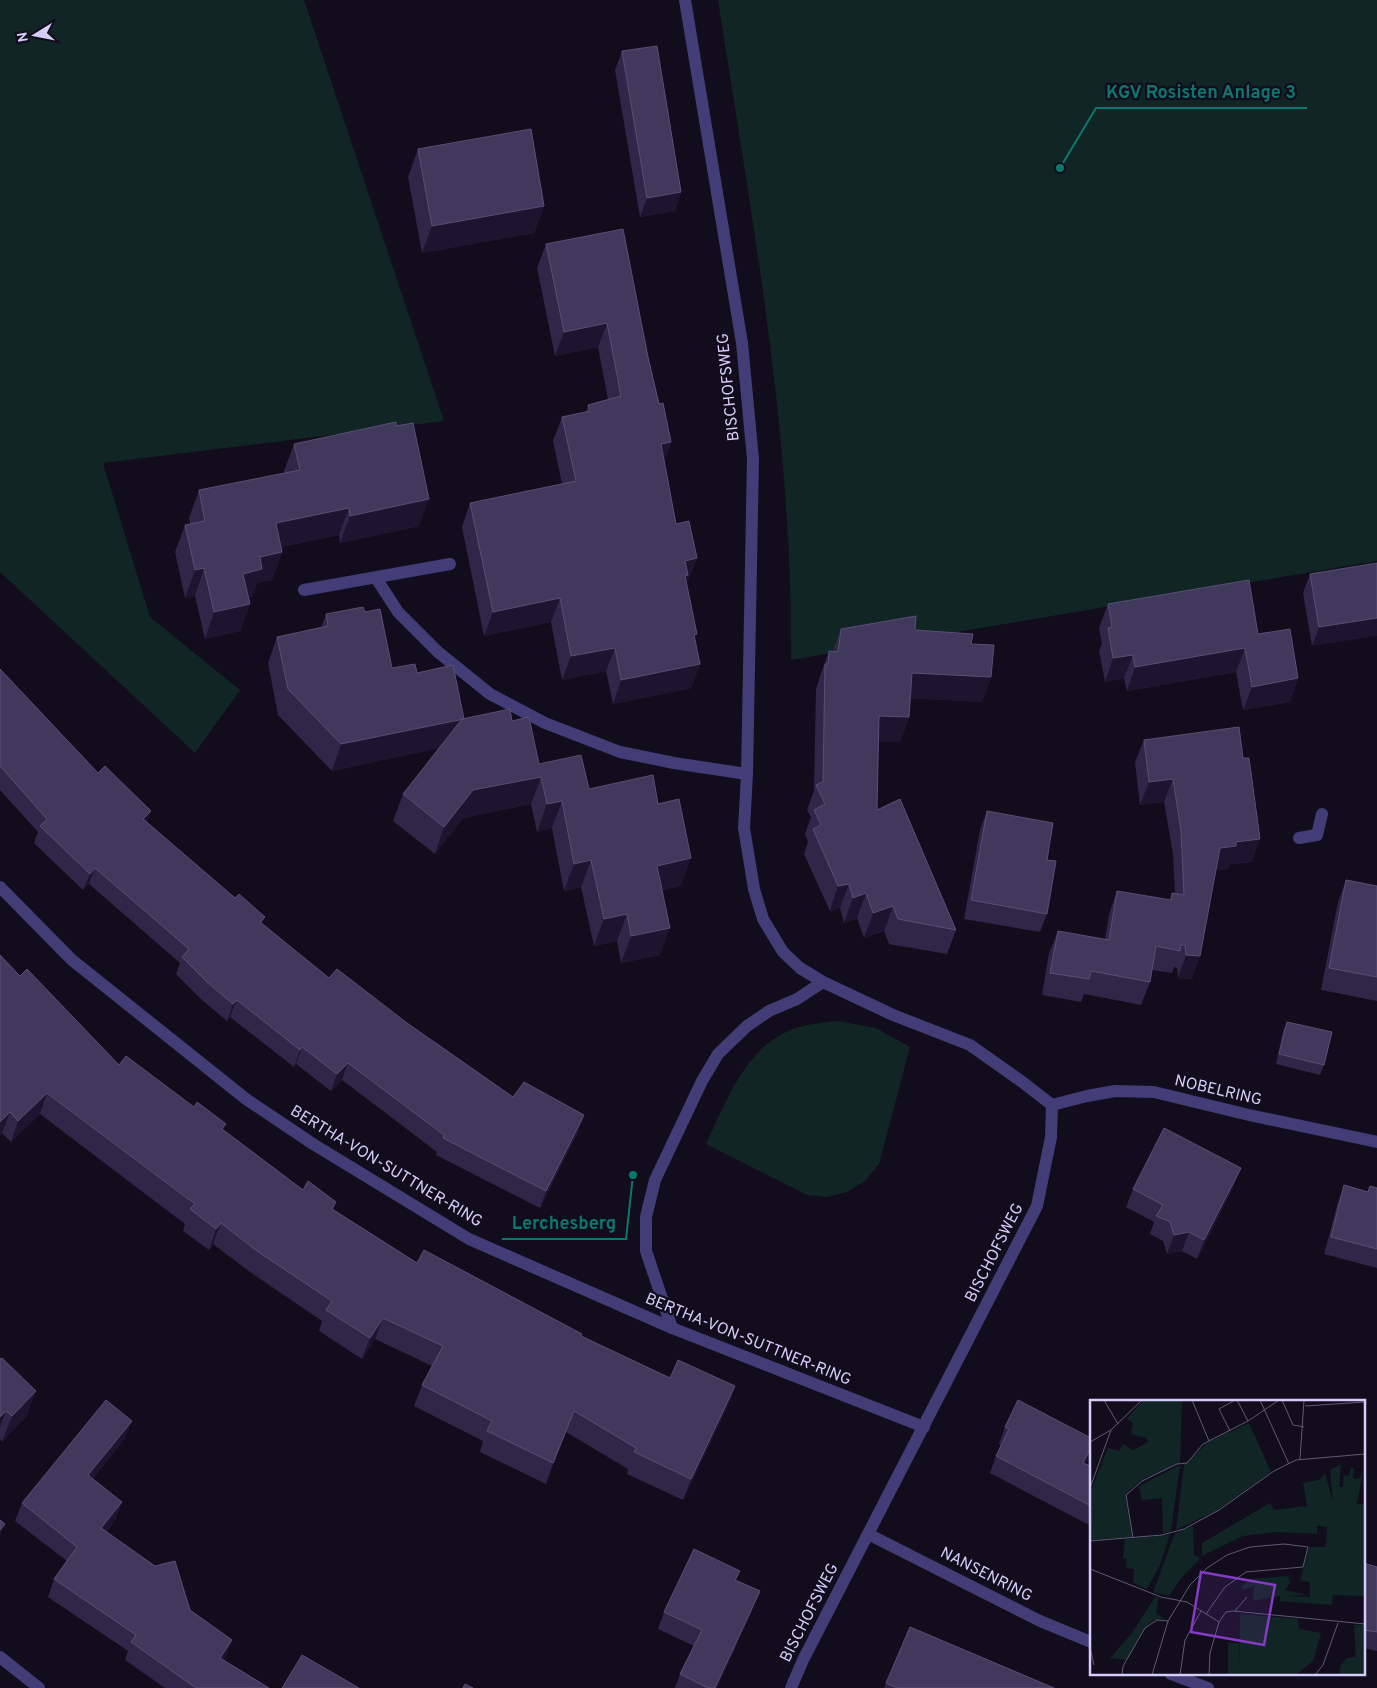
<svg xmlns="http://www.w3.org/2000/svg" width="1377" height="1688" viewBox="0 0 1377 1688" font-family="Overpass,sans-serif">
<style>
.green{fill:#112525}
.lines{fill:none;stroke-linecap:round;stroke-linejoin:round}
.lane{stroke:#423d76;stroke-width:12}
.street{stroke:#423d76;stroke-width:12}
.wall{fill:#2f2748}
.shaded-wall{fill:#1c152f}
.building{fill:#41395b;stroke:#585074}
.labels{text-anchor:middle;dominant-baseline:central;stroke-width:4.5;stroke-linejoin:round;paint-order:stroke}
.street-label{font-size:16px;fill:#d5cdfa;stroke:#110d1c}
.inset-road{fill:none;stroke:#5f5a75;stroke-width:1}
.view{fill:#843cc5;fill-opacity:0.15;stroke:#843cc5;stroke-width:2.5}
.inset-edge{fill:none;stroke:#d5cdfa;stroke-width:2.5}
.leader{fill:none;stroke:#0f766e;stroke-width:2}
.callout-dot{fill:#0f766e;stroke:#110d1c;stroke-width:2}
.callout-label{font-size:18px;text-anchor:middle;font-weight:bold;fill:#0f766e;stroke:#110d1c;stroke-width:4.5;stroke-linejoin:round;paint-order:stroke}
</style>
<rect width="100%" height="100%" fill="#110d1c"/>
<path class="green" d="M0,0h304l140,421 -341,42 47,154 90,73 -45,63 -195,-181z
M718,0h659v561l-586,99c2,-223 -39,-440 -73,-660z
M838,1021l38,7 34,19 -31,117 -14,17 -18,11 -20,5 -20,-2 -101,-51c22,-47 43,-107 101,-119 10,-2 21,-3 31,-4z"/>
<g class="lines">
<path class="lane" d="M304,590l146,-26
M1299,838l18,-3 5,-21
M672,1328l-26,-77v-34l9,-37 47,-99 16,-27 29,-28 22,-15 28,-12 26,-17"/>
<path class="street" d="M685,0l57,343 11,116 -6,315 -3,54 10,61 9,30 20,33 17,16 23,14 70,33 77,30 51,36 31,24 -1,32 -14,69 -234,454 -12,28
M376,578l22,34 40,40 52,42 55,29 75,29 54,11 73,11
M0,887l72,73 174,139 67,45 156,95 203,89 252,99
M1052,1105l35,-9 28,-5 39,1 95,23 128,27
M868,1534l172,87 51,21
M0,1657l39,31
M1171,1674l37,14"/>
</g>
<path class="wall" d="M622,51l59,141 -6,19 -35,6 -25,-147z
M418,149l126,57 -10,27 -112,20 -14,-76z
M546,244l102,113 11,47 12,38 -7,20 24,120h-2l9,57 5,25 -9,24 -78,16 -7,-33 -44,9 -11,-58 -67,14 -22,-109 8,-24 92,-19 -9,-43 9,-24 24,-5 2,-7 20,-6 -10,-52 -43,9 -18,-88z
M294,444l125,82 -79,17 -1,-8 -58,12 1,5 -10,28 -15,3 -5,14h-3l1,7 -10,27 -35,8 -10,-43 -10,2 -10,-46 10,-27 5,-1 -1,-6 10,-28 86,-17 -1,-2z
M1377,563l-65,83 -9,-53 7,-19z
M1108,604l150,30 40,44 -8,24 -47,8 -7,-38 -109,19 -3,-13 -19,4 -6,-31 3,-8 -3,-15z
M365,612l27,56 25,5 47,46 48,2 27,43 50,25 69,15 23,82 -19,4 -2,65 -39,8 -4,-22 -23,5 -13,-59 -17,4 -12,-63 -15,4 -6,-28 -68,14 -28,36 -42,-33 10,-27 36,-46 -107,23 -54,-56 -10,-52 9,-26 44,-9 5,-14z
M841,629l74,1 56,14 20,33 -9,25 -72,-4 -1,19 -9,25 -22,-1 -1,69 79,120 -9,24 -58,-10 -5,-13 -20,7 -7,-20 -13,5 -4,-15 -10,3 -26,-57 4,-12 -3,-8 6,-17 -4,-7 7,-19 2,-102 3,-9 1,-4 9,-25h4z
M0,669l98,104 49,49 88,76 30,19 -3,6 67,55 78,45 106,74 71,18 -6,17 -38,76 -104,-53 1,-3 -95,-72 -11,11 -35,-27 -2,3 -64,-50 -3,4 -26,-22 -25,-25 4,-11 -91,-79 -6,6 -49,-47 4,-11 -38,-42z
M1144,740l108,122 -22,2 -2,5 -12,1 -24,109 -14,-1 -1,-10 -3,-1 -2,6 -20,-3 -2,12 -9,23 -57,-11 -3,8 -39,-7 7,-42 9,-22 47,8 4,-25 8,-23 53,9 2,-7h3l-2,-39 -9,-52 -24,3 -5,-43z
M987,811l60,49v54l-7,18 -76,-13 16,-89z
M1346,880l31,6v115l-56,-11 17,-88z
M0,955l20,21 99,89 104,65 80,60 114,73 164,73 89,42 65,8 -8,22 -44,92 -56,-26 1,-5 -62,-37 -20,52 -66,-32 3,-11 -69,-35 8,-21 10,-19 -57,-27 -13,20 -43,-28 3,-10 -72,-49 -37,-28 -4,6 -26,-19 2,-7 -145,-110 -29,28 -9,-9 -2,3z
M1287,1022l37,43 -4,10 -44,-11 7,-33z
M1344,1185l24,7 9,-4v80l-53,-14 14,-52z
M1234,1186l-37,73 -15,-8 -15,3 -4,-13 -13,-7 4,-12 -28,-15 7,-18z
M0,1359l27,57 -25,26 -2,-3z
M1005,1427l84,31 -4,6 6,2v60l-101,-53 6,-17 5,-10 -2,-2z
M125,1438l-32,41 29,23 -7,18 -9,12 84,78 36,48 -2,2 45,28h-104l-40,-28 3,-9 -80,-54 6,-18 13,-18 -52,-40 7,-18z
M1363,1563l14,4v84l-14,-3z
M740,1571l-4,9 24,11 -7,17 -36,80h-42l5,-14 14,-28 -36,-17 6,-17z
M910,1627l144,61h-170z"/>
<path class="shaded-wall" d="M681,192l-6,19 -35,6 7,-19z
M544,206l-10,27 -112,20 10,-27z
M607,323l-9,24 -43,9 9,-24z
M671,442l-8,24 -2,-22z
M429,499l-10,27 -79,17 10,-27z
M349,508l-10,27 -73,15 10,-27z
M282,552l-10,28 -15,3 -5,14 -18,4 9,-27 17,-17z
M697,558l-9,24 -3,1v-22z
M204,568l-9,28 -10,2 10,-28z
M560,598l-9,24 -67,14 9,-24z
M250,604l-10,27 -35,8 9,-27z
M1377,618v18l-65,10 7,-19z
M615,648l-9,23 -44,9 9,-24z
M1245,648l-9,24 -109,19 8,-24z
M1133,655l-9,23 -19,4 8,-24z
M700,664l-9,24 -78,16 8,-24z
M912,673l79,4 -9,25 -79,-4z
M1298,678l-8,24 -47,8 9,-23z
M879,716l30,1 -9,25 -30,-1z
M464,719l-9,26 -123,26 9,-27z
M541,777l-10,27 -68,14 -28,36 9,-27 29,-37z
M1173,779l-9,23 -24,3 9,-23z
M562,801l-10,27 -15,4 10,-28z
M151,811l-6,17 -2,-9z
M1260,839l-8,23 -22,2 -2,5 -16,2 8,-23 16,-6z
M691,858l-10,28 -34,7 10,-27z
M591,860l-10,27 -17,4 10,-27z
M95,868l-6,16 -6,6 7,-16z
M849,884l-9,24 -10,3 8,-25z
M866,893l-9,25 -13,5 9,-25z
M893,906l-9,25 -20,7 9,-25z
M627,914l-10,27 -23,5 10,-27z
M670,928l-10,27 -39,8 10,-27z
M1186,955l14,1 -8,23 -14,-1z
M237,1000l-7,17 -3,4 6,-17z
M302,1047l-6,17 -2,3 6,-17z
M348,1063l-6,17 -11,11 6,-17z
M47,1093l-7,21 -29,28 7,-21z
M10,1112l-8,21 -2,3v-14z
M584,1115l-6,17 -38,76 6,-17z
M1241,1168l-7,18 -37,73 7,-19z
M221,1223l-8,21 -4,6 7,-21z
M1189,1232l-7,19 -15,3 7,-19z
M383,1318l-8,21 -13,20 8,-21z
M735,1386l-8,22 -44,92 8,-21z
M36,1391l-9,25 -25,26 10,-26z
M6,1411l-6,16v-10z
M574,1411l-8,21 -20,52 7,-21z
M132,1421l-7,17 -43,55 6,-18z
M1091,1448v4l-2,6 -12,22 6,-17z
M122,1502l-7,18 -21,26 7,-18z
M5,1524l-4,10 -1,1v-5z
M760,1591l-7,17 -36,80h-2z
M232,1640l-6,18 -13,17 7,-17z"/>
<path class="building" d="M657,46l24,146 -34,6 -25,-147z
M531,129l13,77 -112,20 -14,-77z
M623,229l25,128 11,47 4,-1 8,39 -10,2 15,80 13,-3 8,37 -12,3 3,14 -3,1 12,58 -3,1 6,29 -79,16 -6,-32 -44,8 -11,-58 -67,14 -23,-109 106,-22 -14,-64 28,-6 -2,-6 33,-9 -14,-73 -43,9 -18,-88z
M396,422v4l17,-3 16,76 -79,17 -1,-8 -73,15 6,29 -22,5 2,12 -19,5 7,30 -36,8 -10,-44 -9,2 -10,-45 20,-4 -6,-31 101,-20 -6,-26z
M1377,563v55l-58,9 -9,-53z
M1249,580l9,54 32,-5 8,49 -46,9 -7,-39 -110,19 -2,-12 -20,3 -5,-30 4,-1 -4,-23z
M363,607l2,5 15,-3 12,59 23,-4 2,9 36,-8 11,54 -123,25 -53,-55 -11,-52 51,-11 -2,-12z
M916,616l-1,14 58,4 -2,10 23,1 -3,32 -79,-4 -3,44 -30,-1 -2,94 23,-11 56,131 -58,-11 -5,-13 -20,7 -7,-20 -13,5 -4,-14 -11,2 -25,-57 8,-4 -7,-15 11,-6 -9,-19 7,-3 2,-118h3l1,-13 9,1 3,-23z
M0,669l98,104 7,-7 46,45 -8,8 92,79 4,-4 26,23 -5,5 69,56 8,-9 70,54 106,74 11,-15 60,33 -38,76 -103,-53 1,-3 -96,-72 -11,11 -35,-27 -2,3 -63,-50 -4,4 -26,-22 -25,-25 7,-8 -94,-81 -5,6 -50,-48 7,-7 -47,-53z
M510,709l2,12 17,-4 10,47 42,-9 8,34 64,-14 5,29 21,-5 12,59 -34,8 13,62 -39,8 -4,-22 -23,5 -13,-59 -17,4 -12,-63 -15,3 -6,-27 -68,13 -29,37 -41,-33 59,-75z
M1239,727l4,31h6l11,81 -24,3v4l-16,2 -20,108 -14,-1 -1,-10h-4l-1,6 -24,-5 -6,36 -59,-11 -2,8 -39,-6 8,-42 51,9 8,-49 54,9 1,-7 12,2 -3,-64 -8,-52 -24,3 -5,-42z
M987,811l66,12 -6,37 9,1 -9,53 -76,-14z
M1346,880l31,6v91l-48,-9z
M0,955l20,21 7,-7 92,96 7,-9 68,51 3,-5 29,22 -4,5 81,61 5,-9 28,21 -4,7 85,54 7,-13 158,84 -1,2 89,42 8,-18 57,26 -44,93 -57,-27 2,-4 -62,-37 -21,52 -66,-32 5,-10 -70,-36 21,-39 -60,-28 -13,20 -44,-28 6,-9 -75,-50 -36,-28 -5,6 -26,-20 5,-5 -148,-111 -29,28 -8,-9 -10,10z
M1287,1022l45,10 -8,33 -45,-11z
M1164,1128l77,40 -37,72 -15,-8 -15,3 -4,-13 -14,-6 7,-11 -30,-16z
M1344,1185l24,7 2,-6 7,2v61l-46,-12z
M2,1358l34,33 -24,25 -6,-5 -6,6v-58z
M106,1400l26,21 -44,54 34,27 -21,26 54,38 20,-5 15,49 42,30 -12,18 49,30h-73l-65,-46 5,-7 -82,-56 23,-32 -55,-44z
M1018,1400l73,38v10l-8,15 8,3v40l-95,-50 13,-27 -4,-2z
M0,1520l5,4 -5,6z
M694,1549l46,22 -5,9 25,11 -45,97h-7l-28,-14 22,-44 -38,-18z
M1363,1563l14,4v65l-14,-2z
M910,1627l144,61h-157l-11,-5z
M302,1655l57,33h-77z
M465,1684l8,4h-10z"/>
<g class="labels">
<g class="street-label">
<text transform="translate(729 387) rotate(-96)">BISCHOFSWEG</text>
<text transform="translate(1218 1091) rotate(13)">NOBELRING</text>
<text transform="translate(386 1167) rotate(31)">BERTHA-VON-SUTTNER-RING</text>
<text transform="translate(995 1253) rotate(-63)">BISCHOFSWEG</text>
<text transform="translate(748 1340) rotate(22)">BERTHA-VON-SUTTNER-RING</text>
<text transform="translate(986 1575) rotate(27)">NANSENRING</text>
<text transform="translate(810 1613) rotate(-63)">BISCHOFSWEG</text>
</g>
</g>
<g transform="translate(1090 1400)">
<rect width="275" height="275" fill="#110d1c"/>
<path d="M53,0h39l-2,63 -39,17 -16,14 7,43 -42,3v-47l18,-45 11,3 4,-7 10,6 15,-8 -2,-4 -15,-4 2,-11 -6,-4zM159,23l22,49 -55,39 -40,19 8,-65 24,-23zM251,64l-2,23h4l1,-12 5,1 2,-8h3l-1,10 3,1 4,-1 3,-8 -6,34h8v92l-32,-1 -1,10 -52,-4v-5l-27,5 1,-15 -11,4 -2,-3 10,-8 37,-3 2,7 -5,7 23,5 -24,1 26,1v-15l-10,-1 9,-34h17l1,-20 -10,-1v8l-41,-2 -33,4 -41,20v-13l68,-40 4,7 33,-4 -4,-23 16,-3 6,-7 8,28 -3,-31zM90,65l-9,66 -8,2 -1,-35 -20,2 -3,-14zM103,126l1,29 7,3 -20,20 -12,18 -16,-4 22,-59zM80,135l-10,30 -13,24 -14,-6 1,-14 -8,-1 1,-9 -4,-1 2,-19zM65,197l4,1 -3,15 8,6 -10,1 -9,7 -19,33 -16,-2 22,-25zM150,214l58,5 1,10 22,4 -8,28 -17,14h-57zM264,225h11v50h-25v-9l7,-8 9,-1zM138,243h11v32h-11z" fill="#112525"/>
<path class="inset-road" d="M14,0l14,24M102,0l17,41M147,0l11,21M170,0l29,64M192,0l11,25 11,2M215,6l60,-4M140,31l-11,-22 16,-9M0,42l21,-12M210,59l4,-59M0,88l21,-58 31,-30M43,138l-7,-43 16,-14 35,-17 10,-1 16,-19 45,-23 31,-21M0,141l72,-6 22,-6 35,-19 55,-39 22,-11 69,-6M0,169l71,28 26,5 32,20 7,-10 7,-1 132,13M145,211l12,-14M0,247l4,18M32,275l1,-9 22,-38 12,-8 11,1M62,275l16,-54 22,-36 17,-17 20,-13 23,-8 34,-3 24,3 -5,20 -57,5 -21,15 -19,27M90,275l5,-35 16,-29M119,275l1,-22 9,-31M225,275l8,-10 15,-42"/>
<path class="view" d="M111,172l74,13 -11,60 -73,-13z"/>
<rect width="275" height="275" class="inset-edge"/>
</g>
<path class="leader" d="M1060 168L1096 108H1307M633 1175L626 1239H502"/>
<g class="callout-dot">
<circle cx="1060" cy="168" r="5"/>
<circle cx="633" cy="1175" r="5"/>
</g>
<g class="callout-label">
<text x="1201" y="98">KGV Rosisten Anlage 3</text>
<text x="564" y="1229">Lerchesberg</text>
</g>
<g transform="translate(35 35) rotate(260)" stroke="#110d1c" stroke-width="4" paint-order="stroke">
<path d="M0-4L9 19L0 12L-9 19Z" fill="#d5cdfa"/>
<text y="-8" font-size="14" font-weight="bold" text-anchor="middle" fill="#d5cdfa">N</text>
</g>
</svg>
